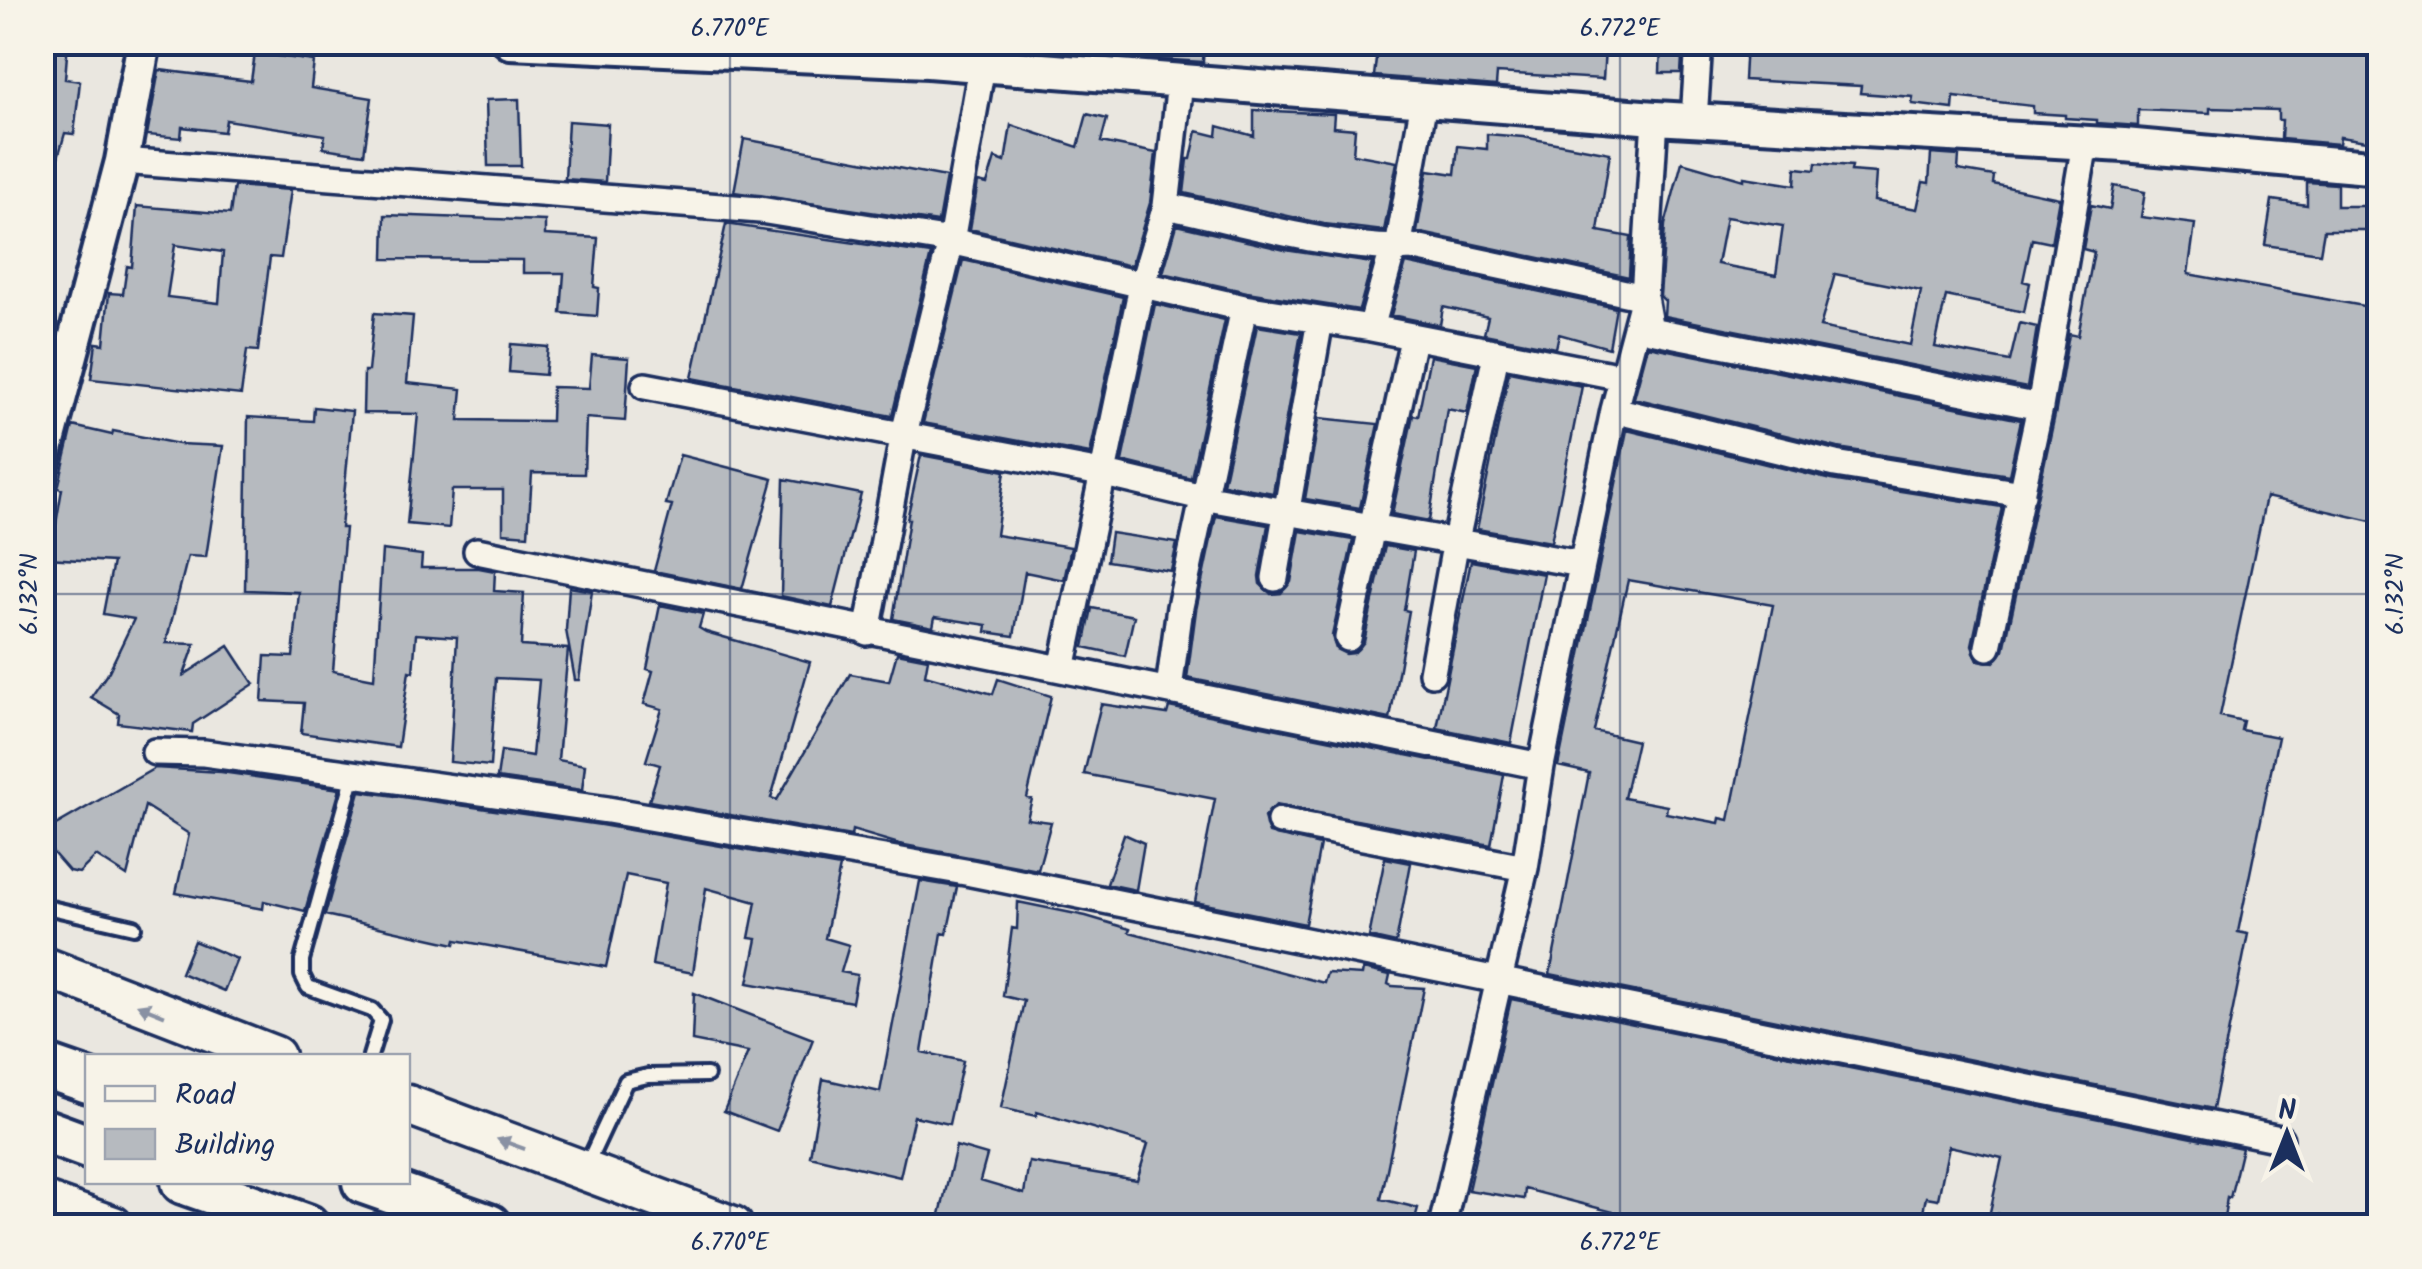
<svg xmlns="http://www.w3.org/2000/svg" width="2422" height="1269" viewBox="0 0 2422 1269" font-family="Kalam,sans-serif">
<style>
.building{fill:#b6babf;stroke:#1b2f5e;stroke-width:2.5;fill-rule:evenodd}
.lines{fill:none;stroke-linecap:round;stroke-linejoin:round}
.service-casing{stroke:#1b2f5e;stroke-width:20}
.minor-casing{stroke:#1b2f5e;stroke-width:32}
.tertiary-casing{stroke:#1b2f5e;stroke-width:40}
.secondary-casing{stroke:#1b2f5e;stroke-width:45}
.trunk-casing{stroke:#1b2f5e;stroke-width:50}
.service{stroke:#f7f3e8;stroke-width:12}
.minor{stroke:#f7f3e8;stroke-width:25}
.tertiary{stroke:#f7f3e8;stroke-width:32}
.secondary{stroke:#f7f3e8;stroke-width:38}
.trunk{stroke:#f7f3e8;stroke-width:42}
.oneway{fill:#8991a3}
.ticks{fill:none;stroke:#1b2f5e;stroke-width:2.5;stroke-opacity:0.45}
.neatline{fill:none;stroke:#1b2f5e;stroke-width:4}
.ticks-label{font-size:25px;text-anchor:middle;fill:#1b2f5e}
</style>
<rect width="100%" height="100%" fill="#eae7e0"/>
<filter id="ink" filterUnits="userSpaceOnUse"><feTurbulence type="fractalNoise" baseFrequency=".01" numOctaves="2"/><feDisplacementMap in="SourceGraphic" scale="20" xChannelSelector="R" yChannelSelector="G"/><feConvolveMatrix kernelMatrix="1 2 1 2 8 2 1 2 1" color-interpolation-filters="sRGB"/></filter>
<g filter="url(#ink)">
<path class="building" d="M42,42h26l-3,37 15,2 -6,53 -9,-1 -16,56 -7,-1z
M1133,42h71l-1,20 -63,-4z
M1378,42h184v4l43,3 -2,30 -106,-6 -1,13 -122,-10z
M1661,42h22l-2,31h-21z
M1746,42h620l-2,13 14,1 -5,86 -33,-5 -1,7 -58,-5 1,-19h-4v-10l-68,-2v5l-72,-3v16l-41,-3v-3l-32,-2v-3l-32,-2v-7l-79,-9 -1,12 -41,-5 1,-7 -53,-4 1,-7 -117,-6z
M255,53l59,8 -3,27 61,10 -8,56 -41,-6 2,-13 -99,-15 -2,12 -42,-5 -1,11 -34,-3 12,-65 92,11z
M519,99l2,67h-33l-2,-66z
M1254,110l80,4 -1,13 22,2 -2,25 44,8 -13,69 -60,-7 -140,-31 4,-34h3l6,-28 20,5 1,-10 36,10z
M1087,114l20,5 -6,23 55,11 -6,50 -19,63 -161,-37 8,-47 9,2 8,-26 10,4 6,-37 67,22z
M568,121l40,3 -3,58 -40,-3z
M1487,134l36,3 87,16 -12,78 33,6 -2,40 -212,-45 11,-62 27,4 3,-28 29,3z
M744,139l202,38 -8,45 -204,-30z
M1931,154l28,2 -1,14 36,6 -1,8 66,14 -8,45 -19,-4 -9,42 7,2 -6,29 -78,-16 -11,51 75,14 9,-38 18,4 -10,61 -363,-72 1,-15 -5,-5 5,-71 17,-63 62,18v-3l51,8 1,-17 19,2 1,-7 36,3 -1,5 25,2 -2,28 43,8 6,-27 6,1zM1726,217l57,9 -7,49 -59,-11zM1835,274l86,17 -11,54 -90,-18z
M2307,182l30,2v22h43v24h-56l-4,23 -55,-8 7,-45 35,5z
M234,186l57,4 -10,68 -11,-1 -12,94 -11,-1 -6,45 -150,-16 5,-36 8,1 5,-51 14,1 4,-28 5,1 5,-61 93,8zM175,245l48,7 -4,51 -52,-6z
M2114,186l31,6 -4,25 54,7 -7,50 192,35v214l-114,-26 -46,219 23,5 -2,9 37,7 -40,195 10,2 -35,175 -663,-135 39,-201 -31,-7 69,-336 204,50 171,27 -30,138 6,15 16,2 10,-12 52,-240 13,-76 9,2 16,-84 -11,-3 8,-44 19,4zM1628,580l145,25 -44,215 -9,-2 -1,5 -53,-10 1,-7 -43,-8 13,-57 -43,-10z
M385,215l160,6v14l53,3 -4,49 5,1 -2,28 -36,-3 3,-40h-41v-13l-139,-1z
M726,224l205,30 -39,162 -200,-38z
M1177,225l108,25 87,13 -13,47 -112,-18 -84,-19z
M963,260l160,37 -33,157 -167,-31z
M1406,263l210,45 -7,40 -50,-14 -3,14 -72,-14 4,-17 -45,-10 -3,18 -49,-10z
M1155,304l70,16 -34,158 -69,-17z
M374,313l39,3 -6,67 55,6 -3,31 92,1 1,-34 37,1 3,-33 37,3 -4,63 -39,-3 -2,56 -52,-1 -4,62 -25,-2v-43h-51l-3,38 -42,-4 11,-110 -55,-1 1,-42h4z
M1257,326l44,7 -28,160 -50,-9z
M511,344l37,3 -3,28 -36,-3z
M1648,346l373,74 -12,55 -171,-27 -204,-50z
M1430,356l47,9 -10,48 -20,-4 -18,112 -37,-7 21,-99 5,1z
M1509,372l73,14 -31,156 -74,-13z
M314,407l38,4 -11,117h4l-12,143 41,8 8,-129 40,5 -1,13h58l16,3 -1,20 30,2 -3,53 47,3 -10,111 27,5 -3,25 -85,-12 4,-27 31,5 7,-76 -43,-2 -6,88 -40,-4 7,-125 -41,-3 -3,38 -4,-1 -11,76 -97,-14 3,-30 -42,-2 3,-45 28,1 6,-65 -54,-2 3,-173 65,4z
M1319,418l59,6 -18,84 -55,-9z
M73,426l39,9 1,-4 66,13 44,2 -17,111 -18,-1 -22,87 29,1 -11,31 45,-29 25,38 -61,40 -1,8 -74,-9 1,-9 -28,-17 18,-26 25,-52 -31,-5 10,-52 -66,-4 2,-22h5l8,-47 -4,-1z
M680,455l93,24 -31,110 -88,-18 18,-66 -6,-1z
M921,455l84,16 -9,64 75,12 -7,33 -39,-8 -11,64 -28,-4 1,-7 -52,-8 -2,10 -40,-8 16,-100h-2z
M784,479l77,15 -29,113 -51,-11z
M1216,516l52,9 -9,51 1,8 11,10 10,-1 10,-11 9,-51 53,9 -21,96 4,13 10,5 8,-1 10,-11 21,-96 29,5 -10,59 5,1 -19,108 -203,-41 9,-68z
M1111,533l66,10 -6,28 -64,-10z
M1471,561l73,13 -33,169 -74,-15z
M569,587l23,4 -13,89h-4l-9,-50z
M660,605l43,9 -4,14 7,4 104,30 -39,136 6,2 73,-126 39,7 8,-28 31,6 -3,16 46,13 22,6 5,-15 53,17 -24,102 5,1 -5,20 24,3 -13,48 -139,-26 -47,-14 -1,6 -202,-35 11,-36 -14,-4 16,-52 -18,-5 9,-33 -6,-2z
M1092,608l42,8 -9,40 -41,-9z
M1101,704l66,10 2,-7 335,68 -13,70 -215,-40 -12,12 5,16 51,12 -15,79 -110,-22 20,-103 -131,-25z
M155,768l66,4 119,17 -35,122 -41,-10 -1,8 -87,-16 13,-59 -44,-28 -18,70 -31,-20 -17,17 -10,-2 -27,-31v-7z
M360,791l241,34 239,42 -15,71 24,7 -8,27 16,3 -5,27 -104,-19 9,-44 -8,-1 7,-36 -50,-14 -13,85 -41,-8 14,-82 -40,-8 -20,92 -150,-27 -1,4 -130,-29z
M1124,834l20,9 -8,47 -29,-6z
M1385,858l26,5 -15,80 -27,-6z
M920,881l37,6 -10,47 -5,-1 -20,119 41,9 -14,63 -35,-8 -14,61 -90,-21 13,-77 57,13z
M1018,902l68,14 44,13 -1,3 195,51 3,-10 35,2 1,-6 27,6 -2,9 4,2 32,2 -43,211 37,9 -5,18h-462l-13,-3 18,-77 31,9 -7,26 44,13 5,-32 108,18 11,-36 -111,-32 -1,4 -35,-8 23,-107 -21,-5 9,-68 5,1z
M194,941l43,18 -13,32 -43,-18z
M694,993l119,46 -36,92 -53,-20 24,-59 -56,-11z
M1511,999l731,149 -12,50 -3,-1 -4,29h-52l-65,-8 -2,8h-50l-64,-14 12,-54 -53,-12 -11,53 -12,-2 -6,29h-105l-25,-5 -1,5h-122l-142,-37 -1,10 -56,-9z"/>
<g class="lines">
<g class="service-casing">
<path id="service" d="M354,774l-52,186v15l6,12 64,23 9,10 -11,36
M42,906l92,21
M585,1169l41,-88 22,-5 59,-1"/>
</g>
<g class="minor-casing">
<path id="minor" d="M1694,120l5,-78
M122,161l638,49 191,31 293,67 127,20 251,49
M1166,206c70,14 175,46 245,41l233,50 6,33 390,77
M1398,248l26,-147
M1371,328l22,-79
M645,386l456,87 101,24 379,67
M1614,410l221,54 187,30
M477,551c355,74 710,142 1064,215
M1275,578l45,-258
M867,632l36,-194 48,-197 31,-175
M1348,638l65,-299
M1988,647l52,-240 45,-264
M1062,669l80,-383 24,-80 14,-124
M1432,673l24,-133 40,-185
M1169,689l11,-82 64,-299
M155,752l49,1 404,57 363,63 1309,266
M1280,821l245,47
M1442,1226l83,-358 16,-102 73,-356 30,-113 11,-179"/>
</g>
<g class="tertiary-casing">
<path id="tertiary" d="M510,42l418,19 727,57 469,27 256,23
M42,465l80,-304 22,-119"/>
</g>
<g class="secondary-casing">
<path id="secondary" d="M42,966l233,90
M408,1105l325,121
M42,1201l71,25"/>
</g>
<g class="trunk-casing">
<path id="trunk" d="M42,1065l46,16
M42,1130l46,17
M183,1182l124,44
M364,1182l125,44"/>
</g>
<use href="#service" class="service"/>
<use href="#minor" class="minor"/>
<use href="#tertiary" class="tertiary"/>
<use href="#secondary" class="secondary"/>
<use href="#trunk" class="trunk"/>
</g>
<defs><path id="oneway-solid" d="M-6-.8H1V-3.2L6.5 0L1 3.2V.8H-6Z" transform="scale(2.5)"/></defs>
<g class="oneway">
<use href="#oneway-solid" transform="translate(151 1010) rotate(-158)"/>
<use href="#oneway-solid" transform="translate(511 1144) rotate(-160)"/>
</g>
</g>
<path class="ticks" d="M730,42v1184M1620,42v1184M42,594h2338"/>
<rect width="2422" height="1269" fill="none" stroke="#f7f3e8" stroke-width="110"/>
<rect x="85" y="1054" width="325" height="130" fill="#f7f3e8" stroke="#9fa5b1" stroke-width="2.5"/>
<rect x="105" y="1086" width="50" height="15" fill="#f7f3e8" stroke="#9fa5b1" stroke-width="2.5"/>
<text x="175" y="1104" font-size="30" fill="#1b2f5e">Road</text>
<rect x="105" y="1129" width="50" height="30" fill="#b6babf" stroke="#9fa5b1" stroke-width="2.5"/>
<text x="175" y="1154" font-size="30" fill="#1b2f5e">Building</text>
<g transform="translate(2287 1134)" stroke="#f7f3e8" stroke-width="8" paint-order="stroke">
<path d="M0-8L18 38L0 25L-18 38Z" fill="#1b2f5e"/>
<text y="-15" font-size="28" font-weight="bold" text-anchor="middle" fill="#1b2f5e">N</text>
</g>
<rect x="55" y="55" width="2312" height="1159" class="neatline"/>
<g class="ticks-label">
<text x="730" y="36">6.770°E</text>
<text x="1620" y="36">6.772°E</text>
<text transform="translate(28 594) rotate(-90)" y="9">6.132°N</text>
<text transform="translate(2394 594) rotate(-90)" y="9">6.132°N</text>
<text x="730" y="1250">6.770°E</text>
<text x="1620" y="1250">6.772°E</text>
</g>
</svg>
